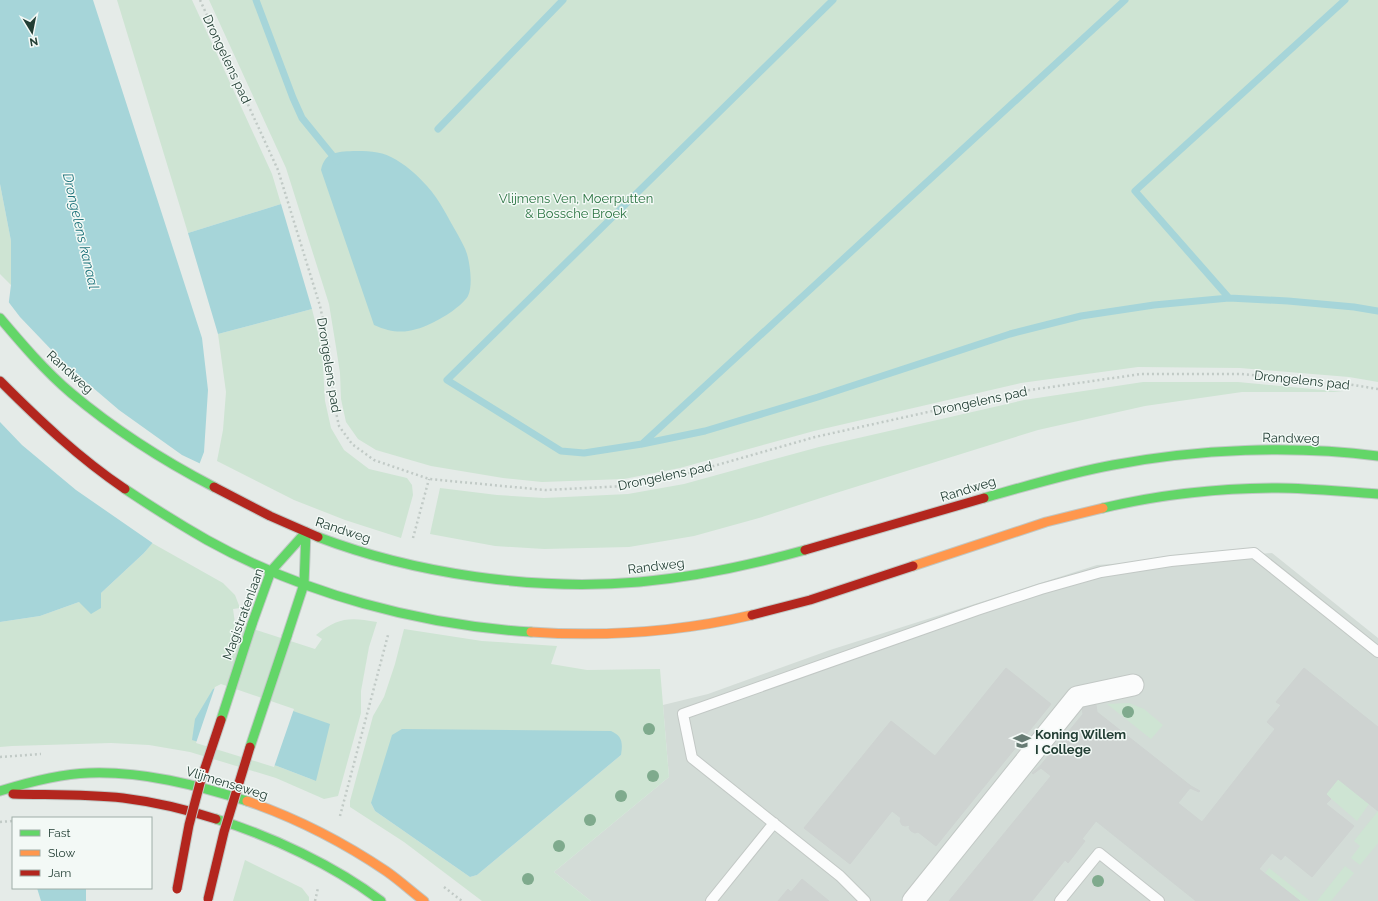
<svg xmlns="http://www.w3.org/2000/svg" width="1378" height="901" viewBox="0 0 1378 901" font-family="Raleway,sans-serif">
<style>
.built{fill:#d3dcd7}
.green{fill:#cee4d3;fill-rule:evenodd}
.water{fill:#a6d5d9}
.pier{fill:#e5ebe8}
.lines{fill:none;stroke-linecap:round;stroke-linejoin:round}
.stream{stroke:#a6d5d9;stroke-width:7}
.building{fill:#ced3d1;stroke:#ced3d1}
.lane-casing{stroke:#c2c8c5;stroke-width:12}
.street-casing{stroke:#c2c8c5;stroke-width:23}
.fast-casing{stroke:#c0c8c5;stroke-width:11}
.slow-casing{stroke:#c0c8c5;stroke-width:11}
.jam-casing{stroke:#c0c8c5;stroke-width:11}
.path{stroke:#c1cac6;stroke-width:2.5;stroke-dasharray:2 3;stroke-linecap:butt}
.lane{stroke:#fbfcfc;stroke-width:10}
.street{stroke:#fbfcfc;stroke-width:21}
.fast{stroke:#63d668;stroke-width:9}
.slow{stroke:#ff974d;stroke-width:9}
.jam{stroke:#b3261e;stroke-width:9}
.fast-bridge-casing{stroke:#c0c8c5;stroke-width:11;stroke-linecap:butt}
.jam-bridge-casing{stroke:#c0c8c5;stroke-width:11;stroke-linecap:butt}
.fast-bridge{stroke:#63d668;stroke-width:9}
.jam-bridge{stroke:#b3261e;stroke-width:9}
.tree{fill:#7faa8d}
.labels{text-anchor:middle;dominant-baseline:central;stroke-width:3;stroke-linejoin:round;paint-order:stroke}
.street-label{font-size:13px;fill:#223e34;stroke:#f3f9f6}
.park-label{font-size:13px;fill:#2c7543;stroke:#f3f9f6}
.poi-label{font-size:13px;font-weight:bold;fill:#223e34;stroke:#f3f9f6;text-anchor:start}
.water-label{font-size:14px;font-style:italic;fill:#1c727a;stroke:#f3f9f6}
</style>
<rect width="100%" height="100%" fill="#e5ebe8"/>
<path class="built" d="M1272,553l106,85v263h-787l-37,-29 115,-95 -6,-72 45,-11 122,-44 267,-85z"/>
<path class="green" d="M117,0h75l80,174 9,30 -93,29z
M209,0h1169v382l-29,-5 -109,-9 -102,-1 -117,16 -207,48 -134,37 -56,11 -82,3 -39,-4 -72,-12 -55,-16 -18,-11 -12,-17 -5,-23 -1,-26 -4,-26 -7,-43 -43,-136z
M0,184l11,57v44l-11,-11z
M312,309l10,40 3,52 6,27 13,22 25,19 38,9 5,7 1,10 -12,43 -56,-18 -51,-20 -77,-39 6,-31 3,-38 -8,-58z
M1143,382h95l106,10h-102l-97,14 -107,24 -202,63 -77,25 -65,18 -65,11 -85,2 -49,-3 -65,-12 10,-46 57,7 47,3 84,-4 56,-10 135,-37 205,-47z
M152,543l71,40 12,12 5,13 -7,1 2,14 80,26 7,-10 -6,-4c22,-18 34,-18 61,-13l-8,25 -8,44v22l-23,83 -14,3 -48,-21 -86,-26 -41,-7 -38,-2 -99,3 -12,1v-125l40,-6 39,-14 22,6v-15l43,-40zM195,719l121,62 -39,-15z
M404,629l78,12 75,5 -6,18 36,6 73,-1 9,108 -115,95 37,29h-109l-78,-59 -54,-35v-6l23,-85 11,-19 11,-33zM621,755l-144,120 -7,2 -95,-66 -4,-8z
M1129,703l15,6 19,16 -12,14 -44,-35z
M1338,779l31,25 -12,17 -31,-27z
M1378,811v32l-18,22 -9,-7 9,-12 -6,-5z
M245,860l57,28 7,9v4h-76z
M1345,866l9,7 -23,28h-14z
M1269,868l41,33h-10l-35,-28z"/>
<path class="water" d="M0,0h93l109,338 6,52 -4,62 -21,55 -39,46 -43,40v15l-10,6 -12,-12 -39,14 -40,6v-282l6,-16 5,-39v-44l-11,-57z
M353,151c12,0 27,0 38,6 14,7 26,18 36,29 13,14 21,32 31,49 3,6 7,12 9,19 3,10 6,32 1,42 -6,10 -25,22 -36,27 -21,10 -36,12 -58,2l-53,-155c4,-18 15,-18 32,-19z
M281,204l31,105 -94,25 -30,-101z
M222,686l108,38 -14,57 -39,-15 -85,-26 3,-21 18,-30z
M402,729l209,2c11,5 12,11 10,24l-144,120 -7,2 -95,-66 -4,-8 21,-68z
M37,888h49v13h-45z"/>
<path class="pier" d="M7,300l13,17 44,46 55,47 63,45 19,9 -17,44 -30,36 -78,-54 -54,-45 -22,-23v-88l4,-11z
M221,684l73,25 -20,58 -78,-24 19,-56z"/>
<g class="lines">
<path class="stream" d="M256,0l37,98 9,20 35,43
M833,0l-386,380 114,71 23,2 58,-9 63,-13 113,-34 192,-63 71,-18 73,-11 75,-7 59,3 66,6 24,4
M438,129l125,-129
M1229,298l-94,-107 210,-191
M642,444l483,-444"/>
</g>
<path class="building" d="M1006,668l45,36 -115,142 -18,-14 -3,1 -4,-2 -2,-3 1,-3 -5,1 -3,-1 -2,-4 1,-3 -9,-7 -42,53 -46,-36 87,-107 44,35z
M1304,668l74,59v84l-40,-32 -12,15 5,5 -5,5 28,22 -42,51 -27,-22 -4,5 -9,-7 -13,16 41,32h-104l-100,-80 -14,18 3,2 -17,22 -3,-3 -33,41h-83l102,-125 -10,-8 -8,6 -1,-1 8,-7 43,-52 -1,-7 14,-2 1,7 94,74 9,5 -1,1 -9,-4 -12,15 24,19 73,-93 -8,-7 14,-17 -5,-3z
M802,879l27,22h-51l10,-12 3,3z"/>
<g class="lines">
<g class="lane-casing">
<path id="lane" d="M711,901l63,-78
M865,901l-25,-25 -148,-118 -9,-44 294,-104 64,-21 60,-17 70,-11 83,-8 124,99
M1060,901l39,-48 60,48"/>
</g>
<g class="street-casing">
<path id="street" d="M913,901l164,-204 56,-12"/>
</g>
<g class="fast-casing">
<path id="fast" d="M0,318c22,26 45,53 71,75 44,37 93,68 143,94
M125,489c27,18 54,35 82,51 97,54 213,85 324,92
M984,498c42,-12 85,-25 129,-33 84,-16 180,-20 265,-9
M1103,508c55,-13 119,-20 175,-20 33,0 67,4 100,6
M318,537c97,37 217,54 321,45 56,-5 112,-17 166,-32
M252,624l19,-53 35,-39
M287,636l17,-52 2,-52
M0,791c29,-9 59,-17 89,-18 53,-2 108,12 158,28
M216,819c55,17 119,47 165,82"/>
</g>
<g class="slow-casing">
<path id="slow" d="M913,566l133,-44 57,-14
M531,632c74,5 148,0 221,-17
M247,801c49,17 96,41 139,70 13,9 25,20 38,30"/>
</g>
<g class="jam-casing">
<path id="jam" d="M0,381c39,39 79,77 125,108
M214,487l56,29 48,21
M805,550l179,-52
M752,615l58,-15 103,-34
M13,794c37,1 74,0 110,4 32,4 62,11 93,21"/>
</g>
<path class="path" d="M200,0l78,170 42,136 9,41 4,52 6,27 13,18 22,16 55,19 116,11 82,-4 55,-11 133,-38 208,-46 118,-17h100l106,10 31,5
M413,538l16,-59
M0,757l41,-3
M340,816l48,-181
M0,822l13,-1
M444,887l18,14
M315,901l3,-13"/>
<use href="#lane" class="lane"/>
<use href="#street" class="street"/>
<use href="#fast" class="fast"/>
<use href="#slow" class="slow"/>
<use href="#jam" class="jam"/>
<g class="fast-bridge-casing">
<path id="fast-bridge" d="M221,720l31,-96
M250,747l37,-111"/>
</g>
<g class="jam-bridge-casing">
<path id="jam-bridge" d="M177,889l12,-64 11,-42 21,-63
M208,899l16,-67 26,-85"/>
</g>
<use href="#fast-bridge" class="fast-bridge"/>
<use href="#jam-bridge" class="jam-bridge"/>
</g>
<g class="tree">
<circle cx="1128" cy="712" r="6"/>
<circle cx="649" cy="729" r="6"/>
<circle cx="653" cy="776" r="6"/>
<circle cx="621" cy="796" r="6"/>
<circle cx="590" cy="820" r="6"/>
<circle cx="559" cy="846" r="6"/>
<circle cx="528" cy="879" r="6"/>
<circle cx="1098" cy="881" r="6"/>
</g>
<defs>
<g id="university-bare" transform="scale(1.38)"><path d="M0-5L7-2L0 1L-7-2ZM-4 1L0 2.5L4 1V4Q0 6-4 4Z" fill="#667b73" stroke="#f3f9f6" stroke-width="2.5" paint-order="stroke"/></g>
</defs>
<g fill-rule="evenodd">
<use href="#university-bare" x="1022" y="741"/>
</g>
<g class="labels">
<g class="street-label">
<text transform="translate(227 59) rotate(65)">Drongelens pad</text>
<text transform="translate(329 365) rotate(81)">Drongelens pad</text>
<text transform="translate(70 372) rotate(42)">Randweg</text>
<text transform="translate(1302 380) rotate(6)">Drongelens pad</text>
<text transform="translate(980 401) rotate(-12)">Drongelens pad</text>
<text transform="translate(1291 438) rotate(1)">Randweg</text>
<text transform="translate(665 476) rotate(-12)">Drongelens pad</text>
<text transform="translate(968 489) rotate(-17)">Randweg</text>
<text transform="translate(343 530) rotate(18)">Randweg</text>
<text transform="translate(656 566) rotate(-7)">Randweg</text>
<text transform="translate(243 614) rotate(-70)">Magistratenlaan</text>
<text transform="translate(227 783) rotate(17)">Vlijmenseweg</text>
</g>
<g class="park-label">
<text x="576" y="198">Vlijmens Ven, Moerputten<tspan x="576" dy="15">&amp; Bossche Broek</tspan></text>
</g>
<g class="poi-label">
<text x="1035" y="734">Koning Willem<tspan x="1035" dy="15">I College</tspan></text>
</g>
<g class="water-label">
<text transform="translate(81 231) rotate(77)">Drongelens kanaal</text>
</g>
</g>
<rect x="12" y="817" width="140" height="72" fill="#f3f9f6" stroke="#9faea8"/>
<rect x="20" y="830" width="20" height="6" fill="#63d668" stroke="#9faea8"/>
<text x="48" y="837" font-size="12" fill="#223e34">Fast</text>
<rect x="20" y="850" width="20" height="6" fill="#ff974d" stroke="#9faea8"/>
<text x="48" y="857" font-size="12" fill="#223e34">Slow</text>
<rect x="20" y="870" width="20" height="6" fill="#b3261e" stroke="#9faea8"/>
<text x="48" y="877" font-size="12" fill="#223e34">Jam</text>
<g transform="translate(32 32) rotate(170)" stroke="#f3f9f6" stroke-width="3" paint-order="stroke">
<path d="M0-3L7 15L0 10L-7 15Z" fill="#223e34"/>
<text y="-6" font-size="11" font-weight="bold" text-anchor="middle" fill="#223e34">N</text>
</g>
</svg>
